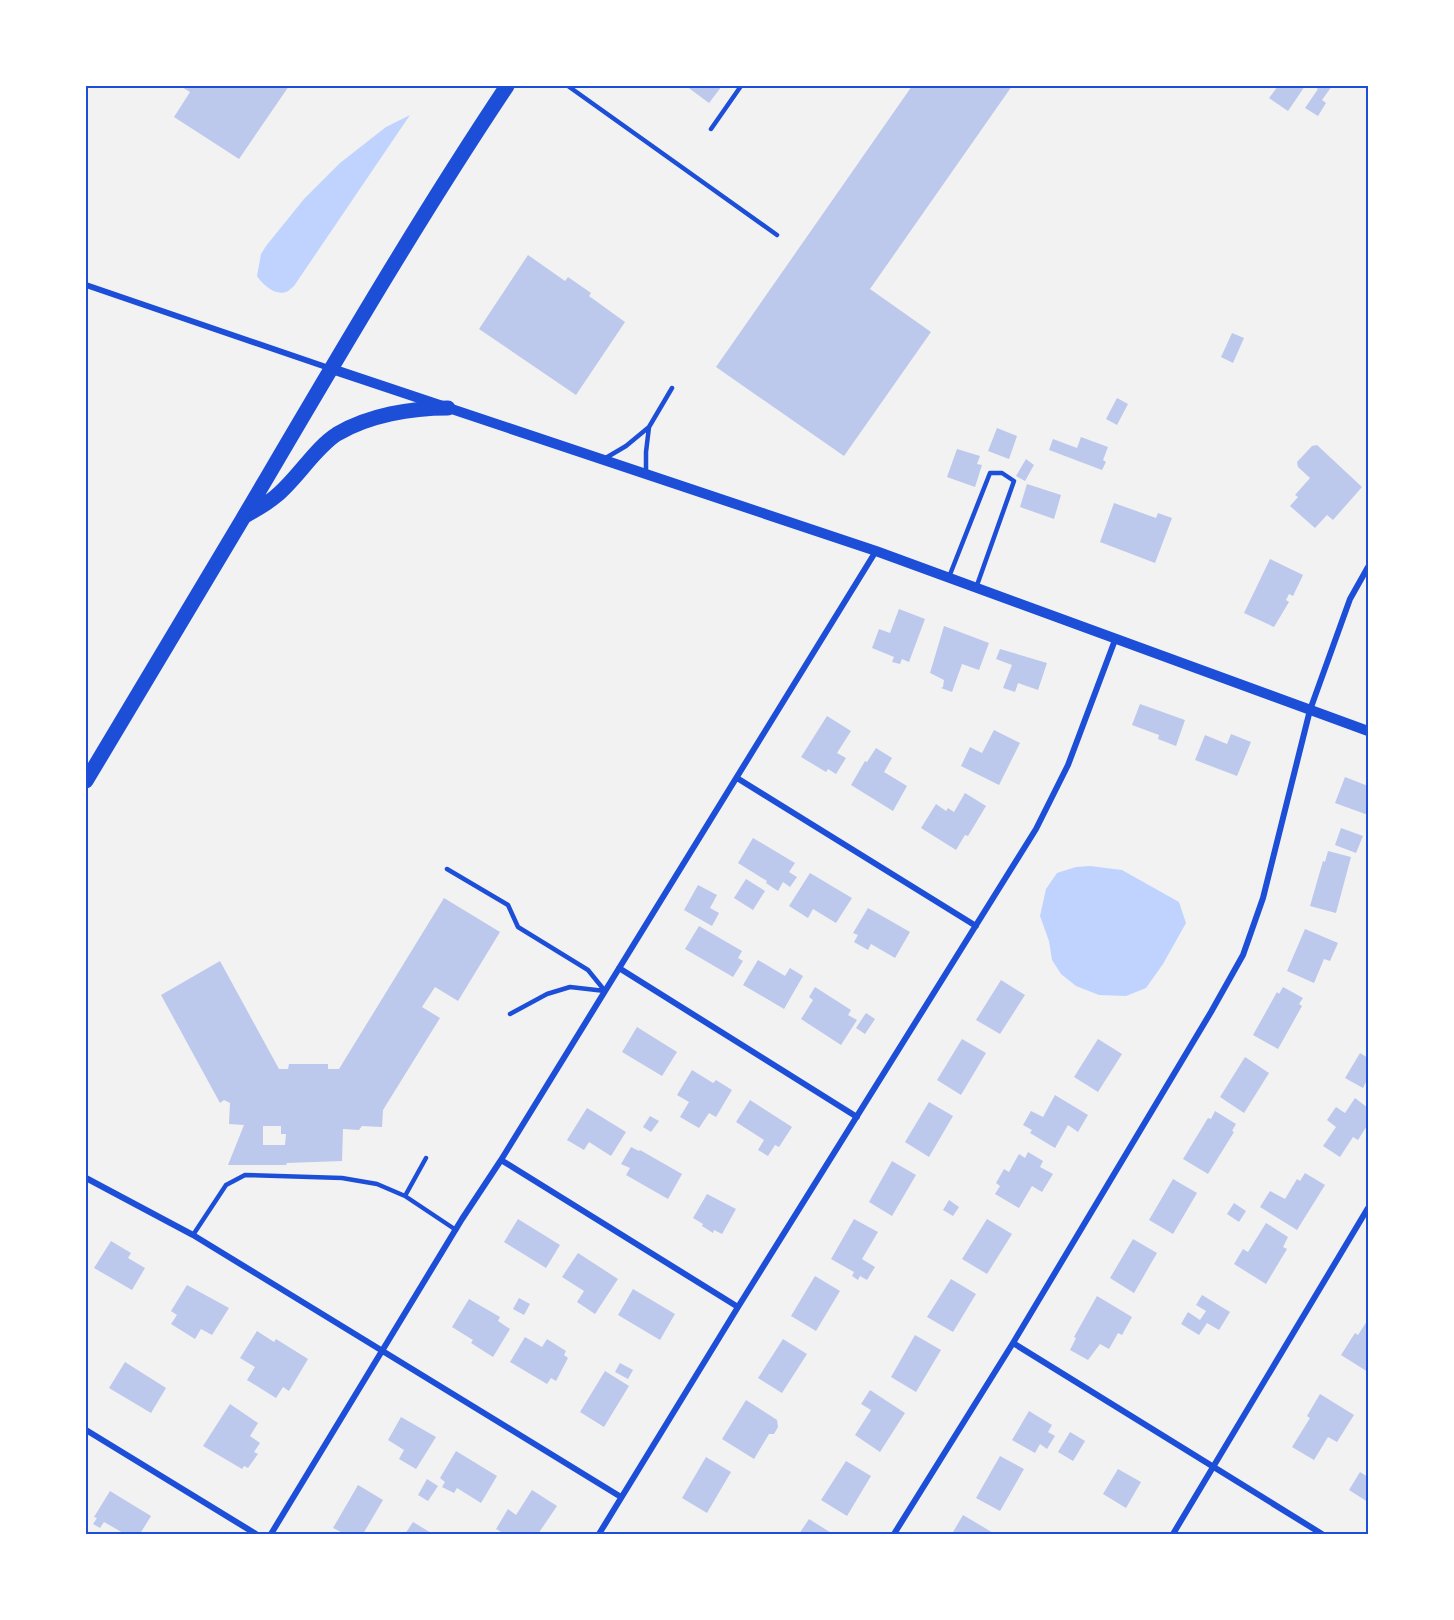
<svg xmlns="http://www.w3.org/2000/svg" width="1454" height="1620" viewBox="0 0 1454 1620" font-family="Spectral,serif">
<style>
.water{fill:#bfd3fe}
.building{fill:#bdc9ec;fill-rule:evenodd}
.lines{fill:none;stroke-linecap:round;stroke-linejoin:round}
.service{stroke:#1d4ed8;stroke-width:4.5}
.minor{stroke:#1d4ed8;stroke-width:6}
.tertiary{stroke:#1d4ed8;stroke-width:10}
.primary{stroke:#1d4ed8;stroke-width:15}
.neatline{fill:none;stroke:#1d4ed8;stroke-width:2}
</style>
<rect width="100%" height="100%" fill="#f2f2f2"/>
<path class="water" d="M410,115l-116,171c-3,2 -5,5 -8,6 -11,4 -24,-8 -29,-16l4,-22 5,-8 38,-47 36,-36 46,-36z
M1090,866l32,4 57,32 7,21 -23,41 -17,24 -20,8 -27,-1 -23,-9 -15,-12 -9,-14 -3,-19 -9,-25 6,-27 11,-16 19,-6z"/>
<path class="building" d="M180,86h109l-50,73 -65,-42 16,-25z
M686,86h36l-13,17z
M912,86h100l-142,203 61,43 -87,124 -128,-89z
M1278,86h27l-17,25 -19,-13z
M1313,86h19l-10,14 4,3 -8,13 -13,-8 13,-19z
M528,255l37,26 3,-4 23,16 -2,3 36,26 -49,73 -97,-66z
M1232,333l12,5 -11,25 -12,-6z
M1117,398l11,6 -11,21 -11,-6z
M997,428l20,8 -8,23 -21,-8z
M1081,437l27,10 -5,13 3,2 -4,8 -53,-20 4,-11 24,9z
M1317,445l45,42 -29,33 -6,-5 -12,13 -25,-22 8,-9 -3,-2 15,-17 -12,-11 -1,-5 15,-16z
M957,449l23,7 -3,8 5,1 -7,22 -28,-10z
M1026,459l8,6 -9,16 -9,-5z
M1027,484l34,11 -7,24 -34,-12z
M1114,503l42,15 2,-5 14,5 -17,45 -55,-21z
M1270,559l33,16 -10,21 -4,-2 -3,6 3,2 -15,25 -30,-14z
M899,609l26,10 -16,43 -7,-3 -2,5 -8,-2 2,-5 -22,-9 7,-19 11,4z
M944,626l45,17 -10,27 -17,-6 -10,28 -11,-4 2,-1 1,-7 -14,-7z
M1000,649l47,14 -9,27 -20,-7 -3,9 -12,-4 9,-23 -16,-6z
M1140,704l45,16 -9,26 -18,-7 1,-4 -27,-10z
M827,716l24,15 -14,22 9,5 -10,16 -8,-5 -2,3 -25,-15z
M994,730l26,13 -21,42 -38,-19 9,-19 12,6z
M1231,734l20,8 -14,34 -42,-16 10,-25 22,9z
M876,748l16,10 -8,14 23,14 -14,25 -42,-26 14,-24 2,1z
M1345,777l23,9v29l-33,-12z
M965,793l21,13 -18,30 -3,-1 -9,15 -35,-22 15,-24 10,7 2,-3 6,4z
M1341,828l22,8 -7,17 -21,-8z
M753,838l42,25 -6,9 8,5 -7,10 -7,-5 -5,9 -12,-8 1,-2 -29,-18z
M1328,851l23,6 -15,56 -26,-7 13,-45 2,1z
M810,873l42,25 -16,25 -23,-14 -5,9 -19,-12z
M746,879l19,12 -12,19 -19,-12z
M698,885l19,10 -7,13 9,5 -7,13 -28,-16z
M444,898l56,34 -42,69 -23,-14 -13,20 18,11 -57,92 -1,17 -20,-1 -3,4 -16,-1 -1,32 -55,2 -1,2h-58l16,-40 -15,-1 1,-21 -6,-3 -4,3 -59,-108 59,-34 59,108h9l1,-5h39v5h11zM263,1126h18v8h5l-1,11h-22z
M868,908l42,24 -15,26 -24,-14 -3,6 -14,-8 4,-7 -5,-2z
M699,926l43,25 -4,7 5,3 -10,16 -48,-28z
M1305,929l33,14 -8,18 -6,-2 -10,24 -27,-12z
M758,960l27,16 5,-8 13,8 -19,33 -41,-24z
M1001,980l24,15 -25,39 -24,-14z
M815,987l36,23 -3,5 9,5 -16,25 -40,-26 12,-19 -4,-3z
M1283,987l20,11 -4,6 3,2 -24,43 -25,-14 24,-43 2,2z
M866,1013l9,6 -10,15 -9,-6z
M637,1027l40,25 -15,24 -40,-24z
M962,1039l24,14 -25,42 -24,-15z
M1098,1039l24,15 -24,38 -24,-15z
M1360,1053l8,5v20l-5,10 -18,-10z
M1245,1057l24,16 -25,40 -24,-16z
M692,1070l21,13 3,-3 16,10 -16,27 -7,-4 -10,15 -19,-11 9,-15 -12,-7z
M1055,1095l33,20 -10,17 -10,-7 -13,23 -25,-15 2,-3 -9,-5 8,-14 12,6z
M1355,1098l13,10v16l-10,16 -5,-3 -13,20 -17,-11 13,-19 -9,-7 9,-13 9,6z
M750,1100l42,27 -13,20 -4,-2 -7,11 -10,-6 6,-10 -28,-18z
M929,1102l24,14 -24,41 -24,-15z
M587,1108l39,24 -15,24 -22,-14 -5,8 -17,-10z
M1215,1111l21,13 -4,7 2,1 -26,42 -25,-15 25,-41 3,1z
M650,1116l9,5 -8,11 -8,-5z
M631,1147l8,4 1,-1 42,24 -14,25 -42,-24 4,-7 -9,-4z
M1028,1152l15,9 -3,6 13,7 -11,18 -10,-6 -13,22 -24,-14 5,-8 -4,-3 8,-14 5,3 10,-18 6,4z
M892,1161l24,14 -24,41 -23,-14z
M1305,1173l20,12 -28,45 -37,-23 10,-16 15,8 12,-20 3,2z
M1173,1179l24,14 -24,41 -24,-14z
M707,1194l29,15 -14,25 -8,-4 -1,3 -11,-7 1,-2 -10,-6z
M949,1200l10,7 -6,9 -10,-6z
M1234,1203l12,8 -7,11 -12,-8z
M518,1219l42,26 -14,23 -42,-26z
M854,1219l24,13 -16,27 13,8 -8,13 -7,-4 -2,4 -6,-4 2,-4 -23,-13z
M987,1219l25,15 -25,40 -25,-15z
M1266,1223l22,14 -5,10 4,2 -21,35 -32,-20 9,-15 5,3z
M1133,1239l24,14 -23,40 -24,-15z
M111,1241l20,12 -3,5 17,10 -13,22 -38,-22z
M578,1253l40,26 -23,35 -18,-12 7,-11 -22,-14z
M815,1276l25,15 -24,40 -25,-15z
M951,1279l25,15 -23,38 -26,-15z
M187,1285l42,23 -17,27 -11,-6 -6,10 -24,-15 6,-9 -6,-4z
M633,1289l42,25 -15,26 -42,-25z
M1202,1295l28,17 -11,18 -12,-7 -8,12 -18,-11 7,-12 12,8 6,-9 -10,-6z
M1097,1296l35,21 -10,18 -4,-2 -9,16 -9,-5 -12,16 -18,-10 6,-12 -2,-1z
M519,1298l11,6 -6,11 -11,-6z
M469,1299l31,18 -2,4 12,8 -17,28 -22,-14 2,-3 -21,-13z
M1367,1321l1,1v50l-27,-17 14,-22 3,2z
M257,1331l17,11 2,-3 32,20 -19,32 -6,-4 -7,11 -29,-18 8,-13 -15,-9z
M915,1335l26,15 -25,42 -25,-15z
M525,1337l17,10 5,-8 19,12 -2,4 4,3 -12,23 -5,-3 -4,6 -37,-22z
M783,1339l24,15 -25,39 -24,-15z
M125,1362l41,26 -15,25 -42,-25z
M620,1363l13,7 -5,9 -13,-7z
M605,1371l24,15 -25,41 -24,-15z
M870,1390l35,23 -25,39 -25,-17 16,-25 -10,-6z
M1320,1394l34,21 -17,27 -9,-5 -14,23 -22,-13 18,-29 -3,-2z
M746,1400l31,20 1,7 -4,7h-5l-15,25 -32,-20z
M230,1404l28,19 -8,13 10,7 -6,9 4,2 -10,14 -4,-2 -2,3 -39,-23z
M1029,1411l23,14 -4,7 7,4 -8,13 -7,-5 -5,9 -23,-13z
M401,1417l35,20 -20,32 -17,-10 5,-9 -16,-10z
M1070,1432l15,9 -12,20 -15,-9z
M456,1451l41,25 -16,27 -24,-15 -3,5 -12,-6 3,-5 -5,-4z
M1000,1456l24,13 -24,42 -24,-13z
M706,1457l25,15 -24,41 -25,-15z
M846,1461l25,15 -24,40 -26,-16z
M1118,1469l23,13 -15,26 -23,-14z
M1360,1472l8,5v25l-19,-12z
M427,1479l11,7 -10,15 -10,-6z
M358,1485l25,15 -20,34h-18l-12,-6z
M532,1490l25,16 -19,28h-36l1,-1 -7,-4 12,-20 8,6z
M110,1491l41,25 -11,18h-15l-21,-12 -4,6 -7,-4 4,-6 -3,-1z
M963,1515l32,19h-38l-4,-2z
M809,1519l24,15h-34z
M413,1522l20,12h-28z"/>
<g class="lines">
<path class="service" d="M568,86l209,149
M711,129l30,-43
M649,427l23,-39
M604,459l22,-13 23,-19 -3,25v22
M949,577l41,-104h12l12,8 -38,107
M447,869l61,36 10,22 70,43 17,21
M510,1014l37,-20 23,-7 35,4
M405,1196l51,34
M193,1235l33,-50 19,-10 97,3 35,6 28,12 21,-38"/>
<path class="minor" d="M86,285l243,83
M737,778l239,148
M619,968l238,149
M501,1160l237,147
M86,1178l107,57 428,262
M1013,1343l309,191
M86,1430l170,104
M271,1534l191,-315 39,-59 375,-609
M599,1534l139,-227 298,-478 32,-64 47,-125
M894,1534l119,-191 198,-331 32,-57 20,-57 47,-188 40,-111 18,-32
M1173,1534l195,-326"/>
<path class="tertiary" d="M329,368l547,183 492,180"/>
<path class="primary" d="M245,516c10,-6 22,-12 31,-20 21,-17 39,-48 61,-62 32,-19 74,-26 111,-26
M86,781c52,-87 104,-174 156,-261 86,-146 171,-293 265,-434"/>
</g>
<rect width="1454" height="1620" fill="none" stroke="#ffffff" stroke-width="174"/>
<rect x="87" y="87" width="1280" height="1446" class="neatline"/>
</svg>
